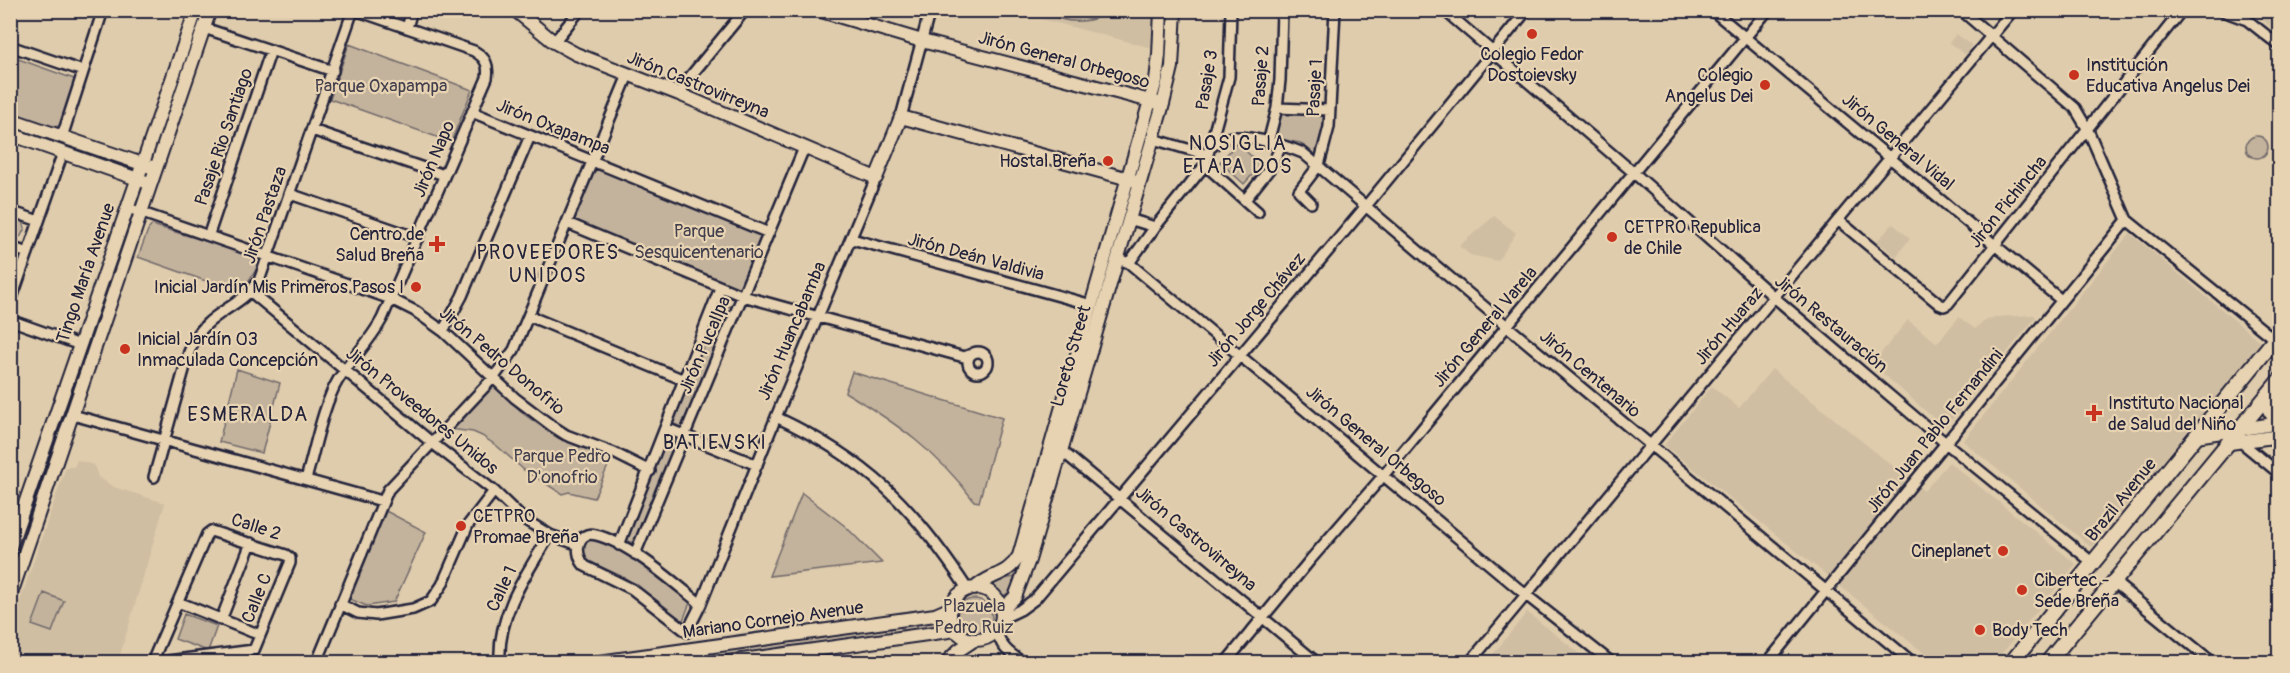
<svg xmlns="http://www.w3.org/2000/svg" width="2290" height="673" viewBox="0 0 2290 673" font-family="Pangolin,sans-serif">
<style>
.built{fill:#d0bea3}
.green{fill:#c3b39c;stroke:#726a6c;stroke-width:1.5}
.lines{fill:none;stroke-linecap:round;stroke-linejoin:round}
.street-casing{stroke:#22223b;stroke-width:14}
.secondary-casing{stroke:#22223b;stroke-width:16}
.primary-casing{stroke:#22223b;stroke-width:18}
.street{stroke:#e7d3b1;stroke-width:9}
.secondary{stroke:#e7d3b1;stroke-width:12}
.primary{stroke:#e7d3b1;stroke-width:14}
.poi-dot{fill:#c8321e;stroke:#e7d3b1;stroke-width:2}
.labels{text-anchor:middle;dominant-baseline:central;stroke-width:4.5;stroke-linejoin:round;paint-order:stroke}
.poi-label{font-size:18px;fill:#22223b;stroke:#e7d3b1;text-anchor:start}
.street-label{font-size:18px;fill:#22223b;stroke:#e7d3b1}
.park-label{font-size:18px;fill:#423f4e;stroke:#e7d3b1}
.neighbourhood-label{font-size:20px;letter-spacing:1.5px;fill:#22223b;stroke:#e7d3b1}
</style>
<rect width="100%" height="100%" fill="#dfccac"/>
<filter id="ink" filterUnits="userSpaceOnUse"><feTurbulence type="fractalNoise" baseFrequency=".0167" numOctaves="2"/><feDisplacementMap in="SourceGraphic" scale="12" xChannelSelector="R" yChannelSelector="G"/><feConvolveMatrix kernelMatrix="1 2 1 2 8 2 1 2 1" color-interpolation-filters="sRGB"/></filter>
<g filter="url(#ink)">
<path class="built" d="M1011,11h143l-2,37z
M2261,11h18v23l-22,-19z
M1956,34l16,11 -6,10 -17,-12z
M1494,216l22,17 -18,28 -28,-6 -11,-9z
M1893,224l17,14 -14,19 -19,-16z
M2130,233l132,110 -171,204 -128,-106z
M2034,315l2,2 -91,111 -73,-64 36,-44 29,23 22,-26 16,12 8,-8 12,-4z
M1772,369l152,122 25,-29 127,102 -81,98h-60l-271,-217 48,-59 27,22z
M77,460l17,5 4,12 16,10 51,16 -47,159h-107v-35l55,-160h8z
M1527,612l63,50h-103z"/>
<path class="green" d="M1044,11h68c-23,13 -45,15 -68,0z
M349,44l123,46 -21,52 -121,-43z
M10,56l67,24 -14,41 -4,5 -7,1 -41,-14z
M1280,112l46,4 -10,39 -16,-12 -26,-5z
M11,122l118,40 -2,6 -116,-39z
M2246 147a11 11 0 1 1 22 0a11 11 0 1 1-22 0Z
M1237,143l24,22 -17,19 -24,-22z
M595,166l168,71 -22,54 -168,-72z
M11,213l11,5 3,10 -4,8 -10,5z
M152,225l110,33 -8,15 -14,20 -102,-36 10,-27z
M720,302l13,6 -48,121 -13,-6z
M237,369l43,14 -18,70 -43,-11z
M852,372l150,46 -23,84 -5,-1c-36,-49 -78,-78 -129,-109z
M491,382l34,33 33,23 53,21 -17,39 -25,-6 -7,2 -38,-24 -27,-24 -15,-10 -9,-4 -23,-3z
M666,433l14,5 -44,107 -13,-6z
M802,493l43,33 37,37 -113,13z
M382,509l44,23 -32,70 -27,4 -20,-8z
M589,536l6,1 39,19 57,44 -9,23 -57,-45 -41,-19 -1,-11z
M1016,577l-7,15 -6,4 -12,-9 -7,-1 2,-5z
M44,593l20,8 -12,31 -20,-7z
M956 617a18 18 0 1 1 36 0a18 18 0 1 1-36 0Z
M184,614l33,12 -9,25 -33,-12z
M940,616v11l-38,5 -3,-10z
M891,623v11l-181,24 -1,-11z"/>
<g class="lines">
<g class="street-casing">
<path id="street" d="M1444,10l190,163 140,124 162,138 157,128
M1712,10l349,290
M1961,10l114,98 13,22 39,90 147,119
M2220,10l27,10 33,26
M204,28l129,43
M407,28l5,-18
M554,42l26,-32
M10,46l73,25
M679,94l10,-16 56,-68
M1277,108l53,2
M472,112l297,121
M901,117l29,-107
M312,130l132,45
M62,137l41,-127
M1153,139l55,16
M1268,143l9,-35 3,-28 2,-70
M1210,148c5,-4 10,-8 17,-10 18,-5 59,8 76,15l204,173 405,336
M1205,165l53,47
M290,194l128,44
M1245,200l26,-33 10,-21
M1311,203l-12,-12 20,-26 10,-38 6,-117
M128,208l263,91 24,12 28,20 72,67 37,28 14,9 48,18 36,18
M10,211l29,10
M1129,219l26,8 50,-62 24,-88 2,-67
M1838,220l101,84 5,2 4,-2 234,-294
M567,223l176,73 221,61 8,-3
M209,234l62,-184
M852,239l240,66
M10,247l18,6
M1118,259l11,4 397,332 85,67
M1129,263l26,-36
M251,292l180,150 63,49 28,27 28,17 29,10
M10,304l50,-143
M529,316l155,64
M10,320l70,25
M443,331l19,-35 68,-160
M968 362a10 10 0 1 1 20 0a10 10 0 1 1-20 0Z
M73,415l309,86
M776,417c92,43 137,89 192,173
M666,428l91,37
M2241,442l39,32
M1057,449l5,2 254,211
M154,477l35,-125c16,-42 46,-39 70,-71l94,-271
M306,479c9,-30 17,-74 32,-99 14,-22 31,-37 44,-61l105,-241c2,-13 -1,-20 -13,-27l-119,-41
M619,545l101,-257
M635,554l169,-406
M2114,582l98,80
M178,602l82,33
M340,604l18,9 18,2 37,-6 18,-8 11,-16 26,-60 26,-34
M1001,619l19,-9 15,-11 331,-393 161,-196
M221,620l30,-77
M997,629c2,17 12,24 25,33
M687,632l14,-28 75,-187 100,-239
M687,632l-55,-43 -47,-23c-11,-11 -9,-36 11,-31 34,8 77,47 105,69
M152,662l55,-128 4,-3 75,24 4,3v5l-36,87 -94,12
M317,662l71,-172 106,-113 20,-27 114,-275
M500,662c-3,-47 26,-88 50,-127
M1226,662l85,-103 72,-83 385,-466
M1470,662l543,-652
M1768,662l359,-442"/>
</g>
<g class="secondary-casing">
<path id="secondary" d="M515,10l39,32 22,12 103,40 197,84 25,-61 239,65
M818,10l104,31 236,62
M10,119l141,48
M10,134l136,48
M2196,436l84,-13
M2230,443l50,-7
M10,547l186,-537
M950 614a26 26 0 1 1 52 0a26 26 0 1 1-52 0Z
M974,589c16,-16 33,-12 45,-33l137,-476 3,-25 2,-45
M10,597l200,-587
M1001,611l14,-14 14,-37 134,-456 9,-37 3,-57
M698,649l6,8 -1,5
M599,662l336,-47 16,-7
M728,662l228,-32
M947,662l12,-12 15,-10"/>
</g>
<g class="primary-casing">
<path id="primary" d="M2270,393c-4,11 -1,21 10,28
M2012,662l268,-329
M2048,662l232,-282"/>
</g>
<use href="#street" class="street"/>
<use href="#secondary" class="secondary"/>
<use href="#primary" class="primary"/>
</g>
</g>
<g class="poi-dot">
<circle cx="1532" cy="34" r="6"/>
<circle cx="2074" cy="75" r="6"/>
<circle cx="1765" cy="85" r="6"/>
<circle cx="1108" cy="161" r="6"/>
<circle cx="1612" cy="237" r="6"/>
<path d="M434 235h6v6h6v6h-6v6h-6v-6h-6v-6h6z"/>
<circle cx="416" cy="287" r="6"/>
<circle cx="125" cy="349" r="6"/>
<path d="M2091 404h6v6h6v6h-6v6h-6v-6h-6v-6h6z"/>
<circle cx="461" cy="526" r="6"/>
<circle cx="2003" cy="551" r="6"/>
<circle cx="2022" cy="590" r="6"/>
<circle cx="1980" cy="630" r="6"/>
</g>
<g class="labels">
<g class="poi-label">
<text x="1532" y="54" text-anchor="middle">Colegio Fedor<tspan x="1532" dy="21">Dostoievsky</tspan></text>
<text x="2086" y="65">Institución<tspan x="2086" dy="21">Educativa Angelus Dei</tspan></text>
<text x="1753" y="75" text-anchor="end">Colegio<tspan x="1753" dy="21">Angelus Dei</tspan></text>
<text x="1096" y="161" text-anchor="end">Hostal Breña</text>
<text x="1624" y="227">CETPRO Republica<tspan x="1624" dy="21">de Chile</tspan></text>
<text x="424" y="234" text-anchor="end">Centro de<tspan x="424" dy="21">Salud Breña</tspan></text>
<text x="404" y="287" text-anchor="end">Inicial Jardín Mis Primeros Pasos I</text>
<text x="137" y="339">Inicial Jardín 03<tspan x="137" dy="21">Inmaculada Concepción</tspan></text>
<text x="2108" y="403">Instituto Nacional<tspan x="2108" dy="21">de Salud del Niño</tspan></text>
<text x="473" y="516">CETPRO<tspan x="473" dy="21">Promae Breña</tspan></text>
<text x="1991" y="551" text-anchor="end">Cineplanet</text>
<text x="2034" y="580">Cibertec -<tspan x="2034" dy="21">Sede Breña</tspan></text>
<text x="1992" y="630">Body Tech</text>
</g>
<g class="street-label">
<text transform="translate(1064 60) rotate(15)">Jirón General Orbegoso</text>
<text transform="translate(1261 76) rotate(-86)">Pasaje 2</text>
<text transform="translate(1207 80) rotate(-81)">Pasaje 3</text>
<text transform="translate(698 85) rotate(22)">Jirón Castrovirreyna</text>
<text transform="translate(1315 88) rotate(-87)">Pasaje 1</text>
<text transform="translate(553 127) rotate(22)">Jirón Oxapampa</text>
<text transform="translate(224 137) rotate(-71)">Pasaje Rio Santiago</text>
<text transform="translate(1898 142) rotate(40)">Jirón General Vidal</text>
<text transform="translate(434 159) rotate(-67)">Jirón Napo</text>
<text transform="translate(2008 202) rotate(-51)">Jirón Pichincha</text>
<text transform="translate(265 215) rotate(-71)">Jirón Pastaza</text>
<text transform="translate(976 257) rotate(15)">Jirón Deán Valdivia</text>
<text transform="translate(86 273) rotate(-71)">Tingo María Avenue</text>
<text transform="translate(1256 310) rotate(-50)">Jirón Jorge Chávez</text>
<text transform="translate(1831 324) rotate(40)">Jirón Restauración</text>
<text transform="translate(1729 326) rotate(-50)">Jirón Huaraz</text>
<text transform="translate(1485 327) rotate(-50)">Jirón General Varela</text>
<text transform="translate(792 331) rotate(-67)">Jirón Huancabamba</text>
<text transform="translate(705 345) rotate(-67)">Jirón Pucallpa</text>
<text transform="translate(1071 356) rotate(-74)">Loreto Street</text>
<text transform="translate(502 361) rotate(40)">Jirón Pedro Donofrio</text>
<text transform="translate(1590 374) rotate(40)">Jirón Centenario</text>
<text transform="translate(422 411) rotate(39)">Jirón Proveedores Unidos</text>
<text transform="translate(1935 431) rotate(-51)">Jirón Juan Pablo Fernandini</text>
<text transform="translate(1376 446) rotate(40)">Jirón General Orbegoso</text>
<text transform="translate(2121 500) rotate(-51)">Brazil Avenue</text>
<text transform="translate(256 527) rotate(18)">Calle 2</text>
<text transform="translate(1196 539) rotate(40)">Jirón Castrovirreyna</text>
<text transform="translate(502 589) rotate(-65)">Calle 1</text>
<text transform="translate(257 598) rotate(-68)">Calle C</text>
<text transform="translate(773 620) rotate(-8)">Mariano Cornejo Avenue</text>
</g>
<g class="park-label">
<text x="381" y="86">Parque Oxapampa</text>
<text x="699" y="231">Parque<tspan x="699" dy="21">Sesquicentenario</tspan></text>
<text x="562" y="456">Parque Pedro<tspan x="562" dy="21">D'onofrio</tspan></text>
<text x="974" y="606">Plazuela<tspan x="974" dy="21">Pedro Ruiz</tspan></text>
</g>
<g class="neighbourhood-label">
<text x="1238" y="143">NOSIGLIA<tspan x="1238" dy="23">ETAPA DOS</tspan></text>
<text x="548" y="252">PROVEEDORES<tspan x="548" dy="23">UNIDOS</tspan></text>
<text x="248" y="414">ESMERALDA</text>
<text x="715" y="442">BATIEVSKI</text>
</g>
</g>
<rect width="2290" height="673" fill="none" stroke="#e7d3b1" stroke-width="36"/>
<rect x="18" y="18" width="2254" height="637" fill="none" stroke="#22223b" stroke-width="2" filter="url(#ink)"/>
</svg>
